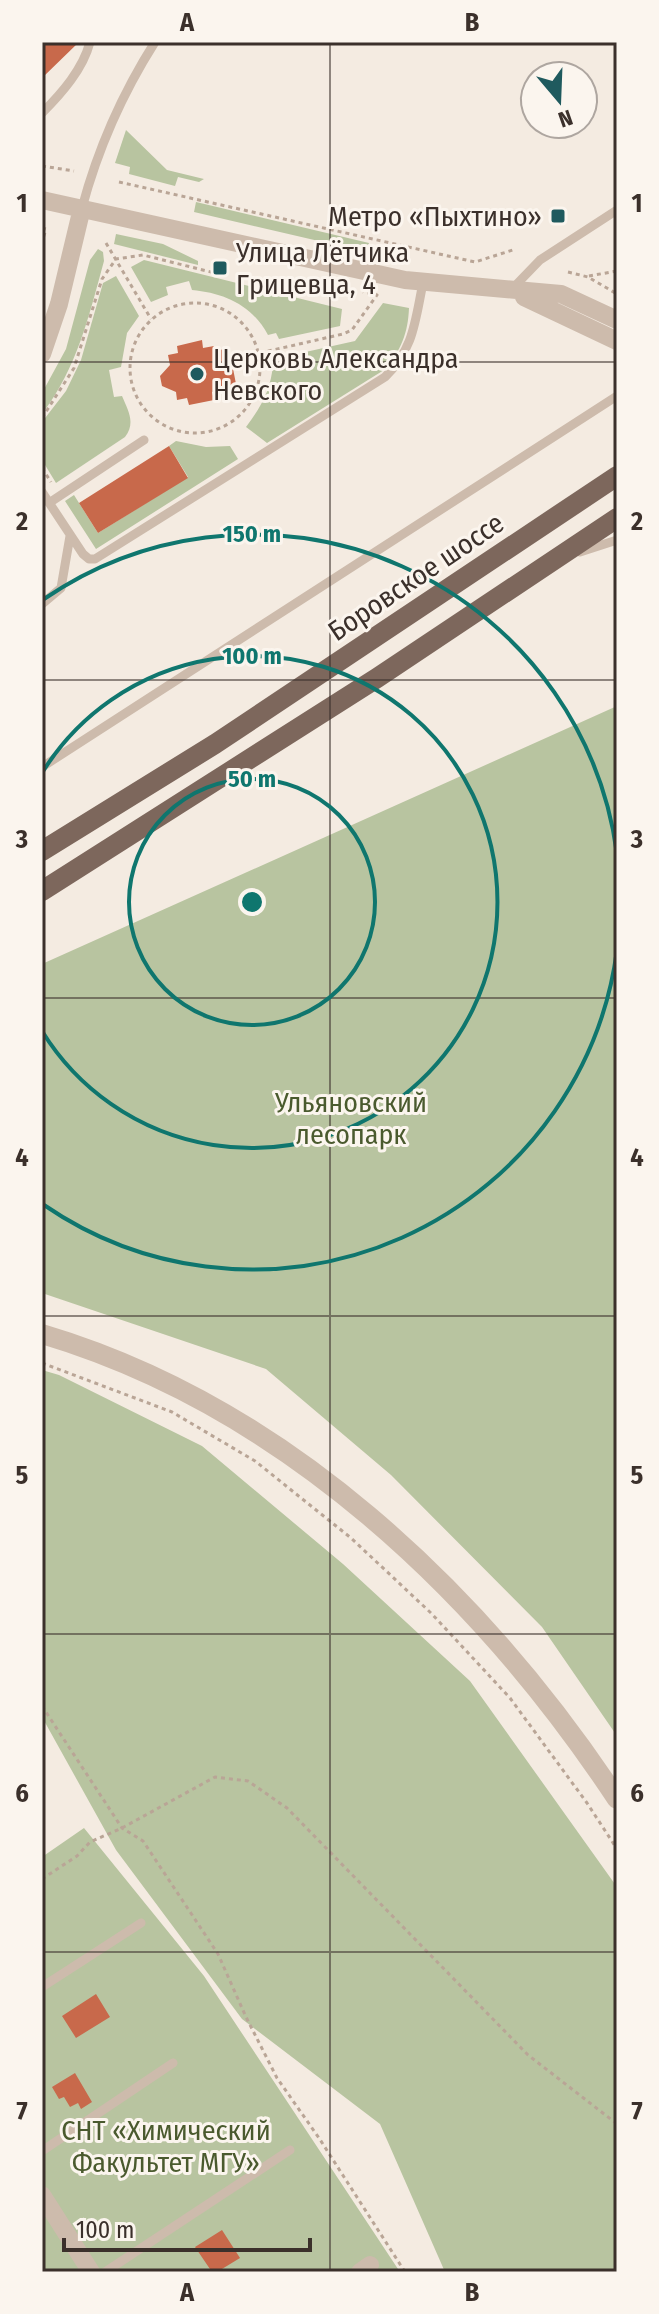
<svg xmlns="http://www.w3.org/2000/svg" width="659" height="2314" viewBox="0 0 659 2314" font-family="'Fira Sans Condensed',sans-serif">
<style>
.green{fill:#b8c4a0}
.building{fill:#c8694b}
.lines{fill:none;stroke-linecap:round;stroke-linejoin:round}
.path{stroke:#b9a596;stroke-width:3;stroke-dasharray:4 4;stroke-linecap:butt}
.service{stroke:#cdbbac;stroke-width:9}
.minor{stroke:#cdbbac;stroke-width:18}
.tertiary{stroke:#cdbbac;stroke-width:20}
.primary{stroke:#7d675c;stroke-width:20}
.grid{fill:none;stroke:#3b302b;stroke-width:2;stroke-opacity:0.55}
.ring{fill:none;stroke:#0f766e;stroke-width:4}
.poi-dot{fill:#1f5a5e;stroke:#fbf5ee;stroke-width:3}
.labels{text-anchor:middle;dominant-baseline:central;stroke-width:6;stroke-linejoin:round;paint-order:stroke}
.poi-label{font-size:28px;fill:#3b302b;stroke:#fbf5ee;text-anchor:start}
.street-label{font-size:28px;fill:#3b302b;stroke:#fbf5ee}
.park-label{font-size:28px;fill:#4a5a2e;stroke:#fbf5ee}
.centre{fill:#0f766e;stroke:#fbf5ee;stroke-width:4}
.ring-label{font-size:24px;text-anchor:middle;font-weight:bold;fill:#0f766e;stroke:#fbf5ee;stroke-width:6;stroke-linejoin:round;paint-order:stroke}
.neatline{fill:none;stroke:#3b302b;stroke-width:3}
.grid-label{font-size:26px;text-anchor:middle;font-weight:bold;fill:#3b302b}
</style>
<rect width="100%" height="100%" fill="#f4ebe1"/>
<path class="green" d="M126,130l41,40 37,9 -5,3 -21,-5 -3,9 -46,-12 1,-7 -15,-4z
M196,202l173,41 -3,9 -172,-40z
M116,234l47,10 35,17v4l-84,-21z
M98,249l5,3 1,9c-15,55 -27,107 -62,153v-21l24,-44 24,-89z
M144,260l198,49 -2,17 -61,13 -3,-6 -8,2c-16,-30 -44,-42 -76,-45l-3,-9 -23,6 2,8 -17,7 -20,-35z
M116,276l23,40 -12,17 -6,34 -12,3 5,27 8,-1c6,14 14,27 3,41l-69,46 -14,-23v-38l24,-31 15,-31 22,-77z
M383,303l26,5c-1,25 -8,43 -25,62l-117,73 -21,-16c15,-20 25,-37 27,-63l10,-2v-5l72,-16z
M176,441l30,6 24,-1 8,13 -142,90 -31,-48 9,-6 24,38 90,-56 -19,-31z
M617,706v1030l-75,-109 -151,-152 -125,-106 -224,-76v-329z
M42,1370l17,5 143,71 141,118 127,117 147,206v385h-172l-65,-148 -138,-105 -126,-169 -74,-133z
M84,1828l120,148 196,296h-358v-415z"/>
<path class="building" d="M42,42h37l-37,36z
M202,340l1,8 11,-2 1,5 14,-3 7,36 -14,3 1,3 -11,2 2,8 -25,5 -2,-7 -10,2 -1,-8 -14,-6 -2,-10 10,-11 -2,-10 10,-2 -1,-7z
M169,446l19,32 -90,55 -19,-30z
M96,1994l14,23 -34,21 -14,-22z
M75,2073l17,29 -11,7 -3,-6 -8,4 -6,-10 -5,2 -7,-12z
M222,2230l18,28 -23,14h-5l-17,-25z"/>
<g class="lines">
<path class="path" d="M42,166l32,5
M119,182l356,80 41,-13
M42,228l4,1 -4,13
M106,243l45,76
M568,272l20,5 29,17
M589,276l28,-5
M130 368a65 65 0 1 1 130 0a65 65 0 1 1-130 0Z
M260,353l83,-19 9,-4 25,-35 -14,-3
M42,418l32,-50 28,-89 14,-20 27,-4 80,20
M42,468l9,14
M42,1363l130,49 83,49 96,77 80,75 79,85 77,105 30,46
M42,1706l80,122 21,13 75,113 28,63 31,61 42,60 86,134
M42,1879l35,-23 13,-14 32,-14 93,-51 33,4 39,27 241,247 89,69"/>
<path class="service" d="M42,113c20,-20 41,-44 48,-71
M82,208c16,-60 40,-114 73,-166
M513,288l27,-28 77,-50
M42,492l41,62 6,5h6l290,-182c29,-28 30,-56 38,-94
M49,503l95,-63
M580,552l37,-12
M42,604l19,-16 9,-52
M42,767l575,-371
M42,1987l99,-64
M42,2151l131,-88
M105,2272l185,-122"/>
<path class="minor" d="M42,200l363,80 156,14 56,26
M524,297l93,44
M42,354l17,-50 23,-96
M42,2195l49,77
M360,2272l10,-7"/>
<path class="tertiary" d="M42,1334c242,72 438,258 575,465"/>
<path class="primary" d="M42,851l173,-107 402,-268
M42,891l335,-213 240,-160"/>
</g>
<path class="grid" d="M330,42v2230M42,362h575M42,680h575M42,998h575M42,1316h575M42,1634h575M42,1952h575"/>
<g class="ring">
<circle cx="252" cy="902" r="123"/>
<path d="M42 773A246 246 0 1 1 42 1031"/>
<path d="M617 950A368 368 0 0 1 44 1205M44 599A368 368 0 0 1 617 854"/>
</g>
<g class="poi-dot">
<rect x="550" y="208" width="16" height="16" rx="4"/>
<rect x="212" y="260" width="16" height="16" rx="4"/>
<circle cx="197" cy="374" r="8"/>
</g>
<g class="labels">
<g class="poi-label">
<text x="542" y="216" text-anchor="end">Метро «Пыхтино»</text>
<text x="236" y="252">Улица Лётчика<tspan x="236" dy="32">Грицевца, 4</tspan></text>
<text x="213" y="358">Церковь Александра<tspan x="213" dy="32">Невского</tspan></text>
</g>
<g class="street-label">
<text transform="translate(416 577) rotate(-34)">Боровское шоссе</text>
</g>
<g class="park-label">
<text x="351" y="1102">Ульяновский<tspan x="351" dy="32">лесопарк</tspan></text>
<text x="166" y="2130">СНТ «Химический<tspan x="166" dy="32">Факультет МГУ»</tspan></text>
</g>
</g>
<circle cx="252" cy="902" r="12" class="centre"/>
<g class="ring-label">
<text x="252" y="542">150 m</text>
<text x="252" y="664">100 m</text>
<text x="252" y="787">50 m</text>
</g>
<rect width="659" height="2314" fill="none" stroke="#fbf5ee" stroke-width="88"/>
<g transform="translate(559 100) rotate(161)"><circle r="38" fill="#fbf5ee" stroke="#aea6a0" stroke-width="2"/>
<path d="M0-6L14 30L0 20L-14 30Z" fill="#1f5a5e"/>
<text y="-12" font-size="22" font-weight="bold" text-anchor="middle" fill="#3b302b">N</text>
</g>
<path d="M64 2238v12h246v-12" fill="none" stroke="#3b302b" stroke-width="4"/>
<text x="76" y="2238" font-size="24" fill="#3b302b" stroke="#fbf5ee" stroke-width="6" paint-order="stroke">100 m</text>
<rect x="44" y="44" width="571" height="2226" class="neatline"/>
<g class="grid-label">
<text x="187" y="31">A</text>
<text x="472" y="31">B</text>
<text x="22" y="212">1</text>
<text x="637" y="212">1</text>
<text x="22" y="530">2</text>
<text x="637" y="530">2</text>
<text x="22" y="848">3</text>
<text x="637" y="848">3</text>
<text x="22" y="1166">4</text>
<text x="637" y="1166">4</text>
<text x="22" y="1484">5</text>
<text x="637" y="1484">5</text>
<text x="22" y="1802">6</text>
<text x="637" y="1802">6</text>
<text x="22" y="2120">7</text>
<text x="637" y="2120">7</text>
<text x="187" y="2301">A</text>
<text x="472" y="2301">B</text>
</g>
</svg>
